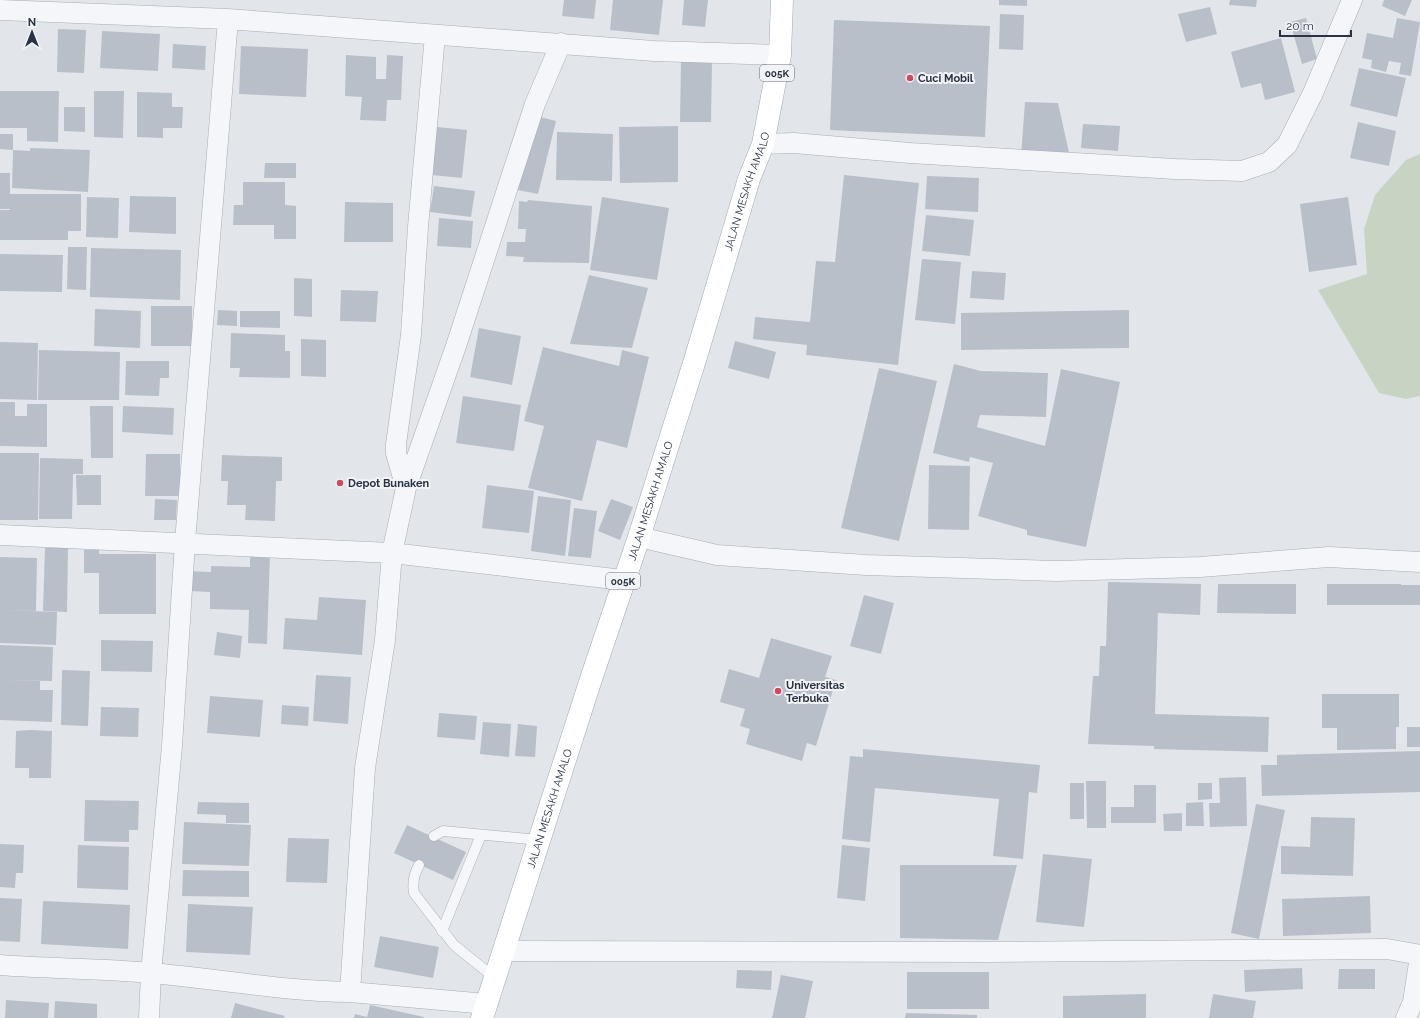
<svg xmlns="http://www.w3.org/2000/svg" width="1420" height="1018" viewBox="0 0 1420 1018" font-family="Raleway,sans-serif">
<style>
.green{fill:#c8d4c3}
.building{fill:#b9bfc8}
.lines{fill:none;stroke-linecap:round;stroke-linejoin:round}
.lane-casing{stroke:#a7adb5;stroke-width:11}
.street-casing{stroke:#a7adb5;stroke-width:21}
.primary-casing{stroke:#a1aab6;stroke-width:23}
.lane{stroke:#f5f6f9;stroke-width:10}
.street{stroke:#f5f6f9;stroke-width:20}
.primary{stroke:#fff;stroke-width:22}
.poi-dot{fill:#cf485d;stroke:#f2f4f8;stroke-width:1.5}
.labels{text-anchor:middle;dominant-baseline:central;stroke-width:4;stroke-linejoin:round;paint-order:stroke}
.shield{fill:#f2f4f8;stroke:#666d79;stroke-width:1}
.shield-label{font-size:10px;font-weight:bold;fill:#2a3343}
.poi-label{font-size:11px;font-weight:bold;fill:#2a3343;stroke:#f2f4f8;text-anchor:start}
.street-label{font-size:11px;fill:#2a3343;stroke:#f2f4f8}
</style>
<rect width="100%" height="100%" fill="#e2e6eb"/>
<path class="green" d="M1420,154v242l-14,3 -27,-6 -61,-103 49,-16 -3,-45 11,-34 31,-35z"/>
<path class="building" d="M564,0h32l-2,19 -32,-3z
M613,0h50l-4,35 -49,-5z
M684,0h24l-3,27 -23,-2z
M999,0h28v6l-28,-1z
M1230,0h27l-1,7 -27,-2z
M1384,0h28l-7,16 -23,-10z
M1210,7l7,27 -31,8 -8,-28z
M1000,14l24,1 -1,35 -24,-1z
M1306,18l11,41 -15,5 -12,-42z
M1397,18l23,4 -9,54 -12,-2 2,-11 -12,-2 -3,11 -15,-4 1,-8 -10,-2 5,-25 26,5z
M834,20l156,6 -5,111 -155,-7z
M58,29l28,1 -2,43 -27,-1z
M102,31l58,3 -2,37 -58,-3z
M1281,38l14,54 -30,8 -4,-17 -20,5 -10,-36z
M173,44l33,2 -1,24 -33,-2z
M241,46l67,3 -2,48 -67,-3z
M346,55l30,2v22h10l1,-24 16,1 -2,44h-14l-1,21 -26,-1 2,-23 -17,-1z
M681,61h31l-1,61h-31z
M1359,68l47,10 -9,39 -47,-11z
M0,91h59l-1,51 -31,-1v-13h-27z
M94,91h30l-1,47 -29,-1z
M137,92l35,1v14h11l-1,21h-19v10l-26,-1z
M1025,102l33,1 12,54 -49,-1z
M64,107h21v25l-21,-1z
M536,116l20,5 -18,73 -20,-4z
M1358,122l38,9 -7,35 -39,-8z
M1083,124l37,2 -2,25 -37,-3z
M678,126v56l-58,1 -1,-56z
M437,127l30,3 -5,48 -30,-3z
M557,132l56,2 -1,47 -56,-1z
M0,134h13v16l-13,-1z
M30,148l60,2 -2,42 -76,-4 1,-38 17,1z
M265,163h31v15h-32z
M0,173h10v36h-10z
M844,175l75,8 -21,182 -92,-10 1,-10 -54,-6 2,-22 55,5 6,-61 19,1z
M927,176l52,2 -1,34 -53,-3z
M243,182h42v23l11,1v33h-22v-14h-41l1,-20h9z
M434,186l41,5 -4,26 -41,-5z
M10,194h71v37h-13v9h-68v-30h10z
M130,196l46,1v37l-47,-2z
M87,197l32,1 -1,40 -32,-1z
M602,197l67,11 -12,72 -67,-10z
M1348,197l9,68 -48,7 -9,-68z
M528,200l64,6 -3,57 -66,-1 1,-5 -18,-1 1,-14h18l1,-13h-8l1,-28 8,1z
M345,202l48,1v39h-49z
M926,215l48,5 -4,36 -48,-5z
M439,218l34,3 -2,27 -34,-2z
M68,247h19l-1,43 -19,-1z
M91,248l90,2 -1,50 -90,-3z
M0,254l63,1 -1,37 -62,-1z
M922,259l39,3 -6,62 -40,-4z
M972,271l34,2 -2,27 -34,-2z
M589,275l59,13 -16,60 -62,-4z
M294,278l18,1v38l-18,-1z
M341,290l37,1 -2,31 -36,-1z
M151,306h41v40h-41z
M95,309l46,2 -1,37 -46,-2z
M218,310l19,1v15l-20,-1z
M1129,310v38l-168,2v-37z
M240,311h40v17l-40,-1z
M479,328l42,8 -9,49 -42,-8z
M231,333l54,2v16h5v27l-51,-1 1,-9h-10z
M301,339l25,1v37l-25,-1z
M735,341l41,11 -7,27 -41,-11z
M0,342l38,1 -1,57 -37,-1z
M543,347l76,19 3,-16 27,7 -22,91 -30,-8 -15,61 -54,-13 16,-62 -20,-5z
M39,350l81,2 -1,48h-81z
M126,361h43v17h-9l-1,18 -34,-1z
M954,364l27,7 67,2 -2,44 -66,-2 -3,12 68,19 16,-77 59,13 -34,165 -59,-12v-5l-49,-14 15,-53 -23,-6 -1,5 -36,-9z
M879,368l58,13 -38,160 -58,-13z
M463,396l58,9 -7,46 -58,-8z
M0,402h15v14h12v-12h20v43l-47,-1z
M90,406h23v52h-22z
M123,406l51,2 -1,27 -51,-3z
M0,453h39l-1,67h-38z
M146,454h34v42h-35z
M222,455l60,2v24h-6l-1,40 -30,-1 1,-15h-19l1,-24h-7z
M40,458l43,1v15h-10l-1,45h-33z
M929,465l41,1 -1,64 -41,-1z
M76,475h25v30h-24z
M487,485l47,6 -5,42 -47,-5z
M538,496l33,4 -6,56 -34,-5z
M155,499l22,1 -1,20h-22z
M611,499l22,8 -13,33 -22,-9z
M574,508l23,3 -6,47 -23,-2z
M45,548h23l-1,64 -24,-1z
M84,550h15v4h57v60h-57v-41h-15z
M250,553l20,1 -3,90 -19,-1 1,-33 -39,-1v-17l-22,-1v-20l23,1v-6l39,1z
M0,557l37,1 -1,53 -36,-1z
M1108,582l93,2 -1,31 -42,-2 -3,101 114,3 -1,35 -114,-3v-3l-66,-2 5,-68h6l1,-30h6z
M1218,584h78v30l-79,-1z
M1327,584h74v1h19v20h-93z
M864,595l30,8 -13,51 -31,-8z
M319,597l47,3 -4,55 -79,-6 2,-31 32,2z
M0,610l57,2 -1,33 -56,-2z
M217,632l25,4 -2,22 -26,-3z
M771,638l61,18 -7,21 11,3 -20,66 -9,-3 -5,18 -56,-17 4,-15 -10,-3 5,-17 -25,-7 9,-33 30,9z
M101,640l52,1 -1,31 -51,-1z
M0,645l53,2 -1,34 -48,-1 36,1v9h13l-1,32 -52,-2z
M62,670l28,1 -2,55 -27,-1z
M316,675l35,2 -3,47 -35,-3z
M1322,694h77v33h-3v22l-59,1v-22h-15z
M210,696l53,4 -3,37 -53,-4z
M282,705l27,2 -1,19 -27,-2z
M101,707l38,1 -1,29 -38,-1z
M439,713l38,3 -2,24 -38,-3z
M483,722l28,2 -2,33 -29,-3z
M518,724l19,2 -2,31 -20,-1z
M1407,727h13v20h-13z
M30,730l22,1 -1,47h-22v-10h-14l1,-37z
M863,749l177,16 -3,28 -8,-1 -6,67 -30,-3 6,-57 -124,-11 -5,54 -28,-3 8,-83 13,1z
M1420,751v41l-158,4 -1,-31h16v-10z
M1246,777l1,49 -37,1 -1,-24h11l-1,-25z
M1086,781h20v47h-19z
M1070,783h14v36h-14z
M1198,783h14v16l-14,1z
M1134,785h22v38h-45v-16h23z
M85,800l54,1 -1,29h-9v12l-45,-1z
M198,802l51,1v20h-23v-8l-29,-1z
M1203,802l1,24h-18v-23z
M1256,804l29,6 -26,129 -28,-6z
M1182,813v18h-18l-1,-17z
M1311,817l44,1 -2,58 -72,-2v-28l29,1z
M184,822l67,3 -2,41 -67,-2z
M407,825l59,27 -13,28 -59,-27z
M288,838l41,1 -2,44 -41,-1z
M0,844l24,1 -1,28h-7l-1,15 -15,-1z
M78,845l51,2 -1,43 -51,-2z
M842,845l28,3 -5,53 -28,-3z
M1043,854l49,5 -8,68 -48,-5z
M900,865h117l-19,75 -98,-2z
M183,870l66,1v26l-67,-1z
M1370,896l1,37 -88,3 -1,-37z
M0,898l22,1 -2,43 -20,-1z
M43,901l87,4 -2,44 -87,-5z
M188,904l65,3 -3,48 -64,-3z
M380,936l59,11 -6,31 -59,-11z
M1302,968l1,21 -58,3 -1,-22z
M1339,969h36v20h-37z
M737,970l35,1 -1,19 -35,-2z
M907,972h82v37h-82z
M781,975l32,6 -8,37h-33z
M1146,994v24h-83v-22z
M1213,994l43,7 -3,17h-44z
M6,1000l43,3 -1,15h-43z
M55,1001l42,3v14h-43z
M235,1003l50,13 -1,2h-53z
M370,1005l54,12v1h-70l1,-4 12,3z
M906,1013l71,2v3h-72z"/>
<g class="lines">
<g class="lane-casing">
<path id="lane" d="M434,836l9,-5 96,9
M419,865c-5,9 -7,17 -5,28l40,52 41,33
M442,931l39,-96"/>
</g>
<g class="street-casing">
<path id="street" d="M0,10l228,9 426,32 126,4
M763,144l31,-1 116,10 265,16 67,2 27,-9 18,-17 26,-52 39,-93
M406,488l-10,-35v-9l15,-109 7,-108 17,-192
M0,535l392,18 231,27
M639,537l78,18 149,10 190,6 144,-4 129,-10 91,5
M504,951l485,1 398,-3 33,6
M0,965c50,4 101,3 151,8 67,6 132,18 199,19l15,-224 20,-128 7,-87 14,-65 50,-142 79,-242 26,-61
M350,992l137,12
M149,1018l2,-45 21,-227 13,-204 43,-523
M1406,1018l7,-16 7,-46"/>
</g>
<g class="primary-casing">
<g id="primary">
<path id="s1" d="M482,1018l109,-339 48,-142 56,-177 54,-181 14,-35 17,-89 2,-55"/>
</g>
</g>
<use href="#lane" class="lane"/>
<use href="#street" class="street"/>
<use href="#primary" class="primary"/>
</g>
<g class="poi-dot">
<circle cx="910" cy="78" r="4"/>
<circle cx="340" cy="483" r="4"/>
<circle cx="778" cy="691" r="4"/>
</g>
<g class="labels">
<g class="shield">
<rect x="760" y="65" width="34" height="16" rx="3"/>
<rect x="606" y="573" width="34" height="16" rx="3"/>
</g>
<g class="shield-label">
<text x="777" y="73">005K</text>
<text x="623" y="581">005K</text>
</g>
<g class="poi-label">
<text x="918" y="78">Cuci Mobil</text>
<text x="348" y="483">Depot Bunaken</text>
<text x="786" y="685">Universitas<tspan x="786" dy="13">Terbuka</tspan></text>
</g>
<g class="street-label">
<text stroke="none"><textPath href="#s1" startOffset="868">JALAN MESAKH AMALO</textPath></text>
<text stroke="none"><textPath href="#s1" startOffset="544">JALAN MESAKH AMALO</textPath></text>
<text stroke="none"><textPath href="#s1" startOffset="220">JALAN MESAKH AMALO</textPath></text>
</g>
</g>
<g transform="translate(32 32)" stroke="#f2f4f8" stroke-width="3" paint-order="stroke">
<path d="M0-3L7 15L0 10L-7 15Z" fill="#2a3343"/>
<text y="-6" font-size="11" font-weight="bold" text-anchor="middle" fill="#2a3343">N</text>
</g>
<path d="M1280 30v6h71v-6" fill="none" stroke="#2a3343" stroke-width="2"/>
<text x="1286" y="30" font-size="12" fill="#2a3343" stroke="#f2f4f8" stroke-width="3" paint-order="stroke">20 m</text>
</svg>
